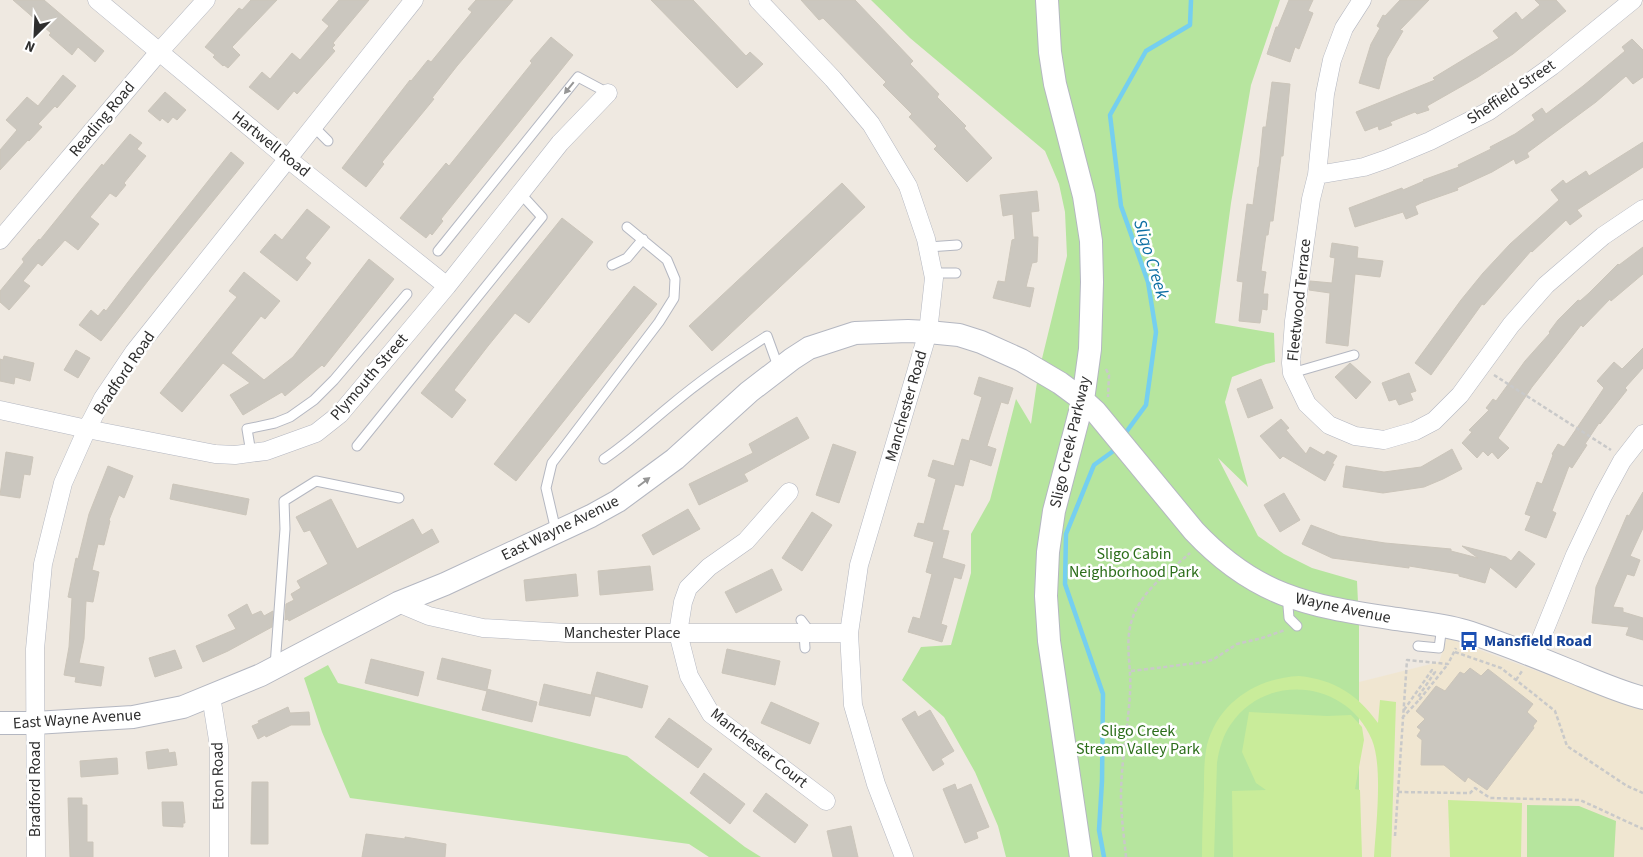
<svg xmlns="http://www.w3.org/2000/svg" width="1643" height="857" viewBox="0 0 1643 857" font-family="'Source Sans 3',sans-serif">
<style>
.education{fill:#f0e6d1}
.green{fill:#b6e59e}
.pitch{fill:#c9ec9a}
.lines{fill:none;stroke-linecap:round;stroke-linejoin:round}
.stream{stroke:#75cff0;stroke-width:4.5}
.building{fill:#cbc7bf;stroke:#cbc5ba}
.service-casing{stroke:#b4b7c1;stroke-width:11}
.minor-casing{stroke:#b4b7c1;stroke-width:19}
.tertiary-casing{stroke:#b4b7c1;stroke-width:24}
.path{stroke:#c9c9c9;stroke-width:2.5;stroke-dasharray:4 2.5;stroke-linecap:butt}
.service{stroke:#fff;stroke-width:9}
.minor{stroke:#fff;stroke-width:18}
.tertiary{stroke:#fff;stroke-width:22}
.oneway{fill:#969696}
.labels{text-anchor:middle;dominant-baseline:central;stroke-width:5;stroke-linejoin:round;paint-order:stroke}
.street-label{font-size:16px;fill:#2e2e2e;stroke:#fff}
.park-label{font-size:16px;fill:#2c6e1b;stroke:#fff}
.transit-label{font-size:16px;font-weight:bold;fill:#164399;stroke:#fff;text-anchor:start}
.water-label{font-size:18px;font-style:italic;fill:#0d6fa3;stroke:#fff}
</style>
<rect width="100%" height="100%" fill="#efe9e1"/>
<path class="education" d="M1447,638l125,46 71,19v154h-301l17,-39v-136l80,-20z"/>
<path class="green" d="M871,0h409l-29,85 -20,118 -16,120 59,10 1,29 -9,2 -34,13 -7,25 23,85 -30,-29 40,78 26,18 28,14 45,13 2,43v194l-17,39h-336l-8,-31 -23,-54 -31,-55 -42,-37 19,-33 30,-2 20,-72v-39l19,-34 26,-101 15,25 7,-49 29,-119 -2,-44 -6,-28 -14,-33 -135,-113z
M328,665l10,18 289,73 118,91 16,10h-52l-20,-13 -339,-46 -28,-66 -18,-54z
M1527,805l52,1 37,15 -2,36h-87z"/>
<path class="pitch" d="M1299,676c36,4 58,18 79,47l2,-23 16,2 -5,155h-17c2,-31 9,-90 -2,-117 -24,-59 -105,-69 -141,-16 -8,11 -12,25 -14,39l-3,94h-12c0,-23 1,-46 2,-69 0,-14 0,-29 3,-43 11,-42 49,-67 92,-69z
M1249,712l78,4 24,-1 11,12 2,13 -9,49 5,1 2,67h-129l-1,-66 34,-1 -10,-7 -14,-31z
M1448,800l74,3 -1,54h-71z"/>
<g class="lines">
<path class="stream" d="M1124,435l22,-30 10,-73 -8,-50 -27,-76 -11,-91 36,-64 44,-26 1,-25
M1104,857l-5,-27 3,-49 1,-87 -38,-110 1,-50 28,-69 18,-13 4,-6"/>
</g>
<path class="building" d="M13,0h31l60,51 -9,11 -17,-15 -6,8 -23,-20 2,-2z
M251,0h26l-45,47 8,8 -12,13 -4,-3 -1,1 -10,-9 2,-2 -10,-8 34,-39 3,2z
M339,0h30l-36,43 2,2 -3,3 3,3 -38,43 -3,-3 -16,19 -29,-23 13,-15 8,7 22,-26 8,7 29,-34 -7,-6z
M476,0h37l-56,66 -25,32 2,1 -52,63 2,2 -18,23 -24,-19 68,-88 1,1 17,-21 3,2 41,-50 -4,-3z
M651,0h42l53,56 4,-4 13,12 -26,24z
M801,0h54l58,61 -3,3 29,30 -2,3 29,29 -2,2 28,30 -25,24 -33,-33 3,-3 -28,-29 3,-3 -29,-29 3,-3 -63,-64 -4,2z
M1289,0h24l-5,11 5,2 -14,36 -4,-2 -5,15 -23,-8 9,-27h2z
M1400,0h29l-29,30 3,1 -16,27 -8,31 -20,-6 12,-39 9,-16 -3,-2 6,-11 2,1z
M1535,0h21l10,11 -53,43 -35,23 -51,29 2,4 -12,4 -2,-2 -25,10 2,3 -13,5 -1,-4 -13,5 -9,-19 79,-32 -2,-2 66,-40 -6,-7 23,-19 6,8 18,-15z
M551,37l22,18 -132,164 2,2 -11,14 -2,-2 -4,5 -26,-20 46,-55 3,3 83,-103 -2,-2z
M1632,39l11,11v27l-10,7 -7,-8 -30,26 -69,51 2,4 -13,7 -2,-5 -22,13 -35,16 1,2 -37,13 -6,3 3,8 -12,5 -3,-7 -48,15 -6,-19 53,-20 1,2 21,-9 -1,-1 36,-13 -1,-2 33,-16 -1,-2 25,-13 20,-14 -3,-5 10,-7 4,6 37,-28 42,-35 -3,-4z
M63,75l13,11 -19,22 -2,-2 -17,18 4,3 -13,14 -1,-1 -28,30v-20l17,-20 -11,-10 21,-23 11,9z
M1272,82l18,2 -7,72h-2l-8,65h-3l-2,14h-2l-5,36 5,1 -3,22h5l-1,16 -5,-1 -2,14 -21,-2 4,-39 -6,-1 10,-77 6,1 5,-38h1l4,-40h3z
M165,92l21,18 -9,10 -4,-3 -5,6 -6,-5 -2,3 -12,-10z
M130,134l12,9 -5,6 9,7 -22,27 2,2 -10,12 -6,-4 -20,24 9,7 -21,26 -13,-10 -23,26 -4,-3 -15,18 7,5 -21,24 -9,-8v-11l24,-29 -2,-3 17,-20 1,1 42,-52 20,-24 1,2z
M1643,142v25l-66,43 5,6 -12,9 -4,-5 -34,32 -1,-1 -47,54 -2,-1 -51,71 -16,-12 46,-63 22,-27 27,-29 49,-44 -8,-10 12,-10 3,4 20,-13 3,5z
M231,152l13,11 -93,114 -50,64 -22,-16 12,-15 7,6 6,-7 2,2 22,-29z
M842,183l23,24 -153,144 -23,-25z
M1037,191l2,20 -8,1 2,25h5l-1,25 -5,1 -6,24 8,1 -4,19 -37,-9 5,-17 7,1 7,-42 3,-1 -2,-25 -10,2 -3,-21z
M307,209l23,18 -25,31 6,5 -14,18 -37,-29 15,-18 7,6z
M562,218l31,24 -64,81 -14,-10 -27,33 -34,44 12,10 -14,18 -31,-25z
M1332,243l26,4 -1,11 26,3 -3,16 -25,-3 -7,72 -22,-3 4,-50 -21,-3 1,-9 22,2 3,-25 -5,-1z
M1643,247v27l-32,27 -1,-2 -27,28 -2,-2 -49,62 -34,51 11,10 -11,11 -6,-7 -4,4 -5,-5 -6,7 -15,-15 10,-11 -3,-2 20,-20 -3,-2 7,-9 3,2 29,-40 25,-28 -1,-1 9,-12 20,-20 2,1 9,-8 29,-29 1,1z
M369,259l25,20 -70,88 -2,-2 -37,31 -3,-4 -39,23 -13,-20 20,-12 -27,-20 -41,49 -22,-19 77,-96 -8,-6 15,-19 36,29 -15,18 -4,-3 -30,37 33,27 29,-23z
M634,286l23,18 -141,177 -22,-17z
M1643,348v20l-18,20 2,2 -27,34 -1,-1 -14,21 2,1 -15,23 -3,-2 -17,45 4,2 -10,25 -21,-8 6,-14 -6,-2 12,-32 5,2 11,-29 -1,-1 6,-10 6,3 40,-59 -7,-7 17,-19 8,7z
M76,350l14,8 -12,20 -14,-8z
M4,356l30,7 -4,18 -15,-4 -1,7 -14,-3v-22l3,1z
M1350,363l21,19 -15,17 -21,-22z
M1409,373l7,18 -6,2 3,7 -14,5 -3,-6 -7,2 -7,-18z
M979,377l34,11 -5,16 -7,-2 -14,44 9,3 -5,17 -21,-7 -7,27 -8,-2 -13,46 7,1 -7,27 23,7 -4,14 -7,-2 -13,47 6,2 -5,16 -34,-10 5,-15 7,2 12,-45 -6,-2 8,-30 -20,-6 4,-13 6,1 12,-45 -8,-3 5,-16 21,6 8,-27 7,2 13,-44 -8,-3z
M1261,379l12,29 -25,10 -11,-29z
M797,417l12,21 -65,36 4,7 -49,24 -10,-21 64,-31 -4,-9z
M1281,419l8,9 -3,2 20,24 4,-7 14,8 3,-4 10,5 -5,8h2l-9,17 -42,-25 -3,3 -20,-23z
M833,444l23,8 -17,51 -23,-8z
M1452,449l10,20 -19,10 -19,8 -41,6 -40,-6 3,-21 38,6 37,-5z
M6,452l27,5 -3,18 -6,-1 -4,24 -20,-3z
M108,466l25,10 -9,22 -5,-3 -10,25 1,1 -6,24 -6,-1 -6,26 7,2 -6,30 -7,-1 -2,38 -5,24 25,4 -3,19 -26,-4 1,-5 -12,-2 5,-28 3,-49 -4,-1 8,-39 2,1 11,-45z
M173,484l76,15 -3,16 -76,-16z
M1643,492v36l-13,28 10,4 -6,16 -7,-2 -14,33 10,1v4l20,6v22l-17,-5 3,-8 -37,-4 4,-36 31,-72 2,1z
M1284,493l16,27 -20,12 -16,-27z
M331,499l26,50 56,-30 9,16 10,-6 7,13 -150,79 -1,-2 -3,1 1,-16 8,-4 -3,-6 10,-6 -4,-7 31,-17 -18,-34 -6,2 -8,-15z
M688,509l12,20 -47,26 -11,-20z
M812,512l20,13 -30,46 -20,-13z
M1311,525l29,11 45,7 66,6v2l27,7 -16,-12 44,11 5,4 8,-10 16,13 -19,24 -26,-21 -5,16 -26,-7v-2l-50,-8v2l-77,-10 -30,-14z
M650,566l3,24 -53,5 -2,-24z
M772,569l10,21 -46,23 -11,-21z
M576,574l2,22 -52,5 -2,-21z
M247,604l5,11 9,-4 3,5 9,-5 -1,16 -44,24 -25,11 -7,-16 40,-17 -8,-14z
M727,649l53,12 -5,24 -53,-12z
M175,650l7,18 -27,9 -6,-19z
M442,658l49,12 -4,19 50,13 -5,20 -50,-12 5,-19 -50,-12z
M371,659l53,13 -6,24 -53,-13z
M1470,668l11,8 7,-7 45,35 -6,8 10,9 -4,5 1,2 -47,62 -19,-13 -3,5 -21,-17h-23l1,-25 -5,-4 4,-6 -4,-3 8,-8 -9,-8 20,-25 9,5 15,-19 4,2z
M597,672l51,14 -6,22 -51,-13z
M544,684l51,12 -5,20 -51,-11z
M771,702l48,21 -9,21 -49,-21z
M288,707l2,6 19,-1 1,13h-19l-25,12 -1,-2 -7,4 -6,-13 7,-3 -1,-2z
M930,710l24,41 -13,8 3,5 -11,7 -31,-52 13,-8 3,6z
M669,718l43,31 -14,19 -43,-31z
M168,749l1,4 6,-1 2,13 -29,4 -2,-17z
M117,758l1,16 -37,3 -1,-16z
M704,773l41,31 -15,20 -40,-31z
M252,782h16v62h-17z
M955,784l2,6 14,-6 18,43 -13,5 2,6 -13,5 -22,-54z
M766,793l42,32 -13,18 -42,-32z
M68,798h14v7h5v37h6v15h-23z
M162,802h21l2,21h-2v4l-20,-1z
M851,826l7,31h-25l-6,-26z
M366,834l39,5v-2l41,7 -1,13h-83z"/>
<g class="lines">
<g class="service-casing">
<path id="service" d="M314,127l14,14
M928,247l29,-2
M438,251l140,-174 30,16
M612,265l15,-7 16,-19
M933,273h23
M1292,373l62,-18
M357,446l185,-229 -22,-24
M251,453l-4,-24 28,-6 15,-6 24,-17 20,-20 73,-86
M604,459c24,-16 44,-35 66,-53 31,-26 64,-49 97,-70l12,33
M556,531l-10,-43 6,-25 107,-141 15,-24 1,-19 -8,-19 -40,-33
M1291,598l-3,8 1,12 8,8
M801,620l10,13
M804,633l1,15
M1418,646l21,2 3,-22
M275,666l10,-137 -1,-28 32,-20 83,17"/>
</g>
<g class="minor-casing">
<path id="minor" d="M97,0l191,159 159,127
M758,0l75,79 38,45 37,62 18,53 8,39 -6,54 -69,233 -10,68 4,72 23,79 28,73
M1362,0l-18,28 -12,32 -7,34 -8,81 -6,24 -17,122 -3,42 1,10 15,31 22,21 26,11 29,4 31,-9 19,-10 26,-26 51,-70 35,-40 57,-49 40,-27
M1317,175l47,-8 23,-8 43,-18 59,-30 63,-45 81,-66
M0,240l159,-188 47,-52
M0,410l87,19 128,25 20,1 31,-4 50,-18 24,-19 107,-128 113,-143 48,-50
M789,492l-43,49 -37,26 -21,21 -5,14 -5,31 11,43 22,38 115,87
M398,603l31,13 54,12 84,5h282
M1534,656l41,-101 28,-59 19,-35 21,-27
M211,696l8,50v111
M36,857l-1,-208 8,-85 20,-81 24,-54 16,-31 31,-46 280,-352"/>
</g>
<g class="tertiary-casing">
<path id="tertiary" d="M1047,0l3,52 5,32 29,112 7,45 1,41 -2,67 -7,51 -29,111 -6,41 -2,44 3,45 32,216
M0,723h35l98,-6 50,-10 78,-32 137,-72 47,-19 146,-68 27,-15 57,-42 74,-67 43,-33 17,-11 46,-15 53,-2 20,1 31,3 22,7 40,18 39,23 23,17 12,11 99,120c60,64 113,75 196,87 25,4 51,6 75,13 35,11 69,25 103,39 25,10 49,21 75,28"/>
</g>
<path class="path" d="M1106,369l3,6 -1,22
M1494,375l117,75
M1455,652l46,16 54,43 12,35 60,40 16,7
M1131,671l75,-9 8,-3 23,-15 25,-6 23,-8
M1516,680l6,-9
M1404,710l28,-40 3,2 -17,25 2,2 28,-35
M1402,718l18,-19
M1398,792l65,1h7l5,-5 15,10 90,2 63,29
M1395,836l12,-176 41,4 8,-16
M1126,857c-2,-20 -5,-41 -5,-61 0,-34 7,-68 9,-103 2,-27 -7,-53 4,-79 11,-26 36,-43 56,-61"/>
<use href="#service" class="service"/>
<use href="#minor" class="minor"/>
<use href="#tertiary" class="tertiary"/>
</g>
<defs><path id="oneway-solid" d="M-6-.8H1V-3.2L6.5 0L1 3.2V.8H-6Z" transform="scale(1.25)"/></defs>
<g class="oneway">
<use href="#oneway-solid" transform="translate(569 88) rotate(129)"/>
<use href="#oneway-solid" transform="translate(644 482) rotate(-37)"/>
</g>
<defs>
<g id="bus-bare" transform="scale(1.5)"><path d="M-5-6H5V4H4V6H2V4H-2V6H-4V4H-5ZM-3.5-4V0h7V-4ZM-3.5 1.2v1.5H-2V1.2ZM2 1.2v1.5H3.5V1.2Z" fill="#1a4fb4" stroke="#fff" stroke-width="2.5" paint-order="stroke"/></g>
</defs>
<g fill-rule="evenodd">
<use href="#bus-bare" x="1469" y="641"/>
</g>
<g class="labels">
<g class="street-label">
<text transform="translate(1511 92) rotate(-34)">Sheffield Street</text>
<text transform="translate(102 119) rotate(-50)">Reading Road</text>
<text transform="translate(271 144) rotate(39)">Hartwell Road</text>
<text transform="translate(1299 300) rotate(-84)">Fleetwood Terrace</text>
<text transform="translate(124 373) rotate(-56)">Bradford Road</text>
<text transform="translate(369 377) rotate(-49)">Plymouth Street</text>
<text transform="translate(906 406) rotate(-74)">Manchester Road</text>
<text transform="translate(1070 442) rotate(-77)">Sligo Creek Parkway</text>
<text transform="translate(560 528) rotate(-26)">East Wayne Avenue</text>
<text transform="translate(1343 608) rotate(12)">Wayne Avenue</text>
<text x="622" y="633">Manchester Place</text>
<text transform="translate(77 719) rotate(-4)">East Wayne Avenue</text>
<text transform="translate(759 748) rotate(38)">Manchester Court</text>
<text transform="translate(218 776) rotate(-91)">Eton Road</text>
<text transform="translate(35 789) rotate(-90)">Bradford Road</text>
</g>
<g class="park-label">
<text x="1134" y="554">Sligo Cabin<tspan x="1134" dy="18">Neighborhood Park</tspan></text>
<text x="1138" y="731">Sligo Creek<tspan x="1138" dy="18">Stream Valley Park</tspan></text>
</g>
<g class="transit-label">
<text x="1484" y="641">Mansfield Road</text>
</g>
<g class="water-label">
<text transform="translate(1151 259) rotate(73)">Sligo Creek</text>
</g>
</g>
<g transform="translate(35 35) rotate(204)" stroke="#ffffff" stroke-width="4" paint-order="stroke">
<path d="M0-4L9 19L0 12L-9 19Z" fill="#2e2e2e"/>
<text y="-8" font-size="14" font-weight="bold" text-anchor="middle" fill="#2e2e2e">N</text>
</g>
</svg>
